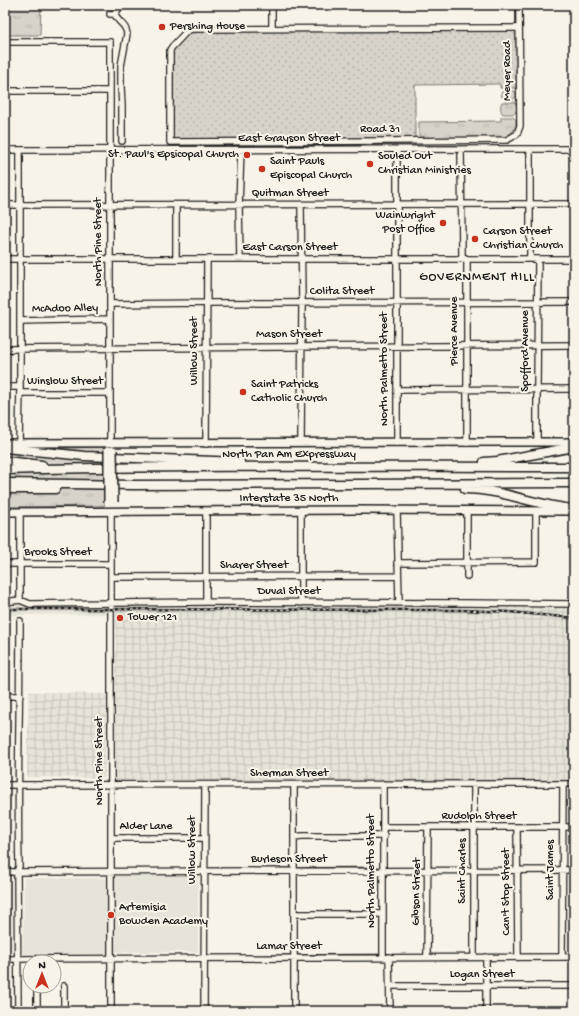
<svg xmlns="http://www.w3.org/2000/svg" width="579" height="1016" viewBox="0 0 579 1016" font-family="'Gochi Hand',sans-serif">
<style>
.built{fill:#e6e3d9}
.industrial{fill:url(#industrial-grid)}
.grass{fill:url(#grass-tufts);stroke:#7a7874}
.park{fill:url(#park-dots);stroke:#7a7874}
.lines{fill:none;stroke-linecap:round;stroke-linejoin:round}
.minor-casing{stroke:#1c1c1c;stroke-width:8}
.major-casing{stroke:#1c1c1c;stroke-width:10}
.highway-casing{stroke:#1c1c1c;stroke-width:11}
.minor{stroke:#f7f3e8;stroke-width:5.5}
.major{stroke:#f7f3e8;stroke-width:7}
.highway{stroke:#f7f3e8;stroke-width:8}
.rail-casing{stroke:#1c1c1c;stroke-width:2.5}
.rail{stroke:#f7f3e8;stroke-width:1;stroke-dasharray:3;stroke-linecap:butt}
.major-bridge-casing{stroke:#1c1c1c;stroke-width:10;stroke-linecap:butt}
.major-bridge{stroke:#f7f3e8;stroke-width:7}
.poi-dot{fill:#c8321e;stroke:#f7f3e8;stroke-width:1.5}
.labels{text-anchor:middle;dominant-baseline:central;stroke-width:4;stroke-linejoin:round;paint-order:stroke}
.poi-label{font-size:12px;fill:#1c1c1c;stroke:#f7f3e8;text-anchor:start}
.street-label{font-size:12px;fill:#1c1c1c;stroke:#f7f3e8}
.neighbourhood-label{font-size:13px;letter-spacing:1px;fill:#1c1c1c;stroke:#f7f3e8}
</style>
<defs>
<pattern id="industrial-grid" width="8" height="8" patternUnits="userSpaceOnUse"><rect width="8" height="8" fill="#e6e3d9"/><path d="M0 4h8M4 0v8" fill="none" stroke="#c5c2ba"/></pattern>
<pattern id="grass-tufts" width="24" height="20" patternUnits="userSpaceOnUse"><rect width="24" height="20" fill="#d7d3cb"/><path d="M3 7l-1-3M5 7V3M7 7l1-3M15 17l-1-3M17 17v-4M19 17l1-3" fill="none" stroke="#b8b5ae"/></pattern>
<pattern id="park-dots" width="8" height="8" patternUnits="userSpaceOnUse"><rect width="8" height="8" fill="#d7d3cb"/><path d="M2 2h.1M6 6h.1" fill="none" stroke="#b8b5ae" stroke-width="1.8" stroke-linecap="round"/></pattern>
</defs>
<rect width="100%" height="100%" fill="#f7f3e8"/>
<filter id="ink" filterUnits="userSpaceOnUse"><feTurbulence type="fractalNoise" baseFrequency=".025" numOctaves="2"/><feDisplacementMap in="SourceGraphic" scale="8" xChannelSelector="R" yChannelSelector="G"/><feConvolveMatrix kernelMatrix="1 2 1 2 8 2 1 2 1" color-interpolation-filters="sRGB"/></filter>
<g filter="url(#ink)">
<path class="built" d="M5,604l101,1v9l-101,1z
M117,876h81v76h-82l-11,2h-82l1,-76h81z"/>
<path class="industrial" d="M116,604h360l98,3v173h-458z
M29,692l78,2 -2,84 -78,-1z"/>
<path class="grass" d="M5,5h36l-1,30h-35z
M503,91h11l2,2v4l-3,2h-8l-3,-2 -1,-4z
M502,102h13l2,5 -1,5 -3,2h-10c-3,-3 -3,-9 -1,-12z
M501,117h12l3,3c0,9 -4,13 -11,18h-84l-2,-3v-13l82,-1z
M5,447l32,2 66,-2 2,56 -1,3 -99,1z"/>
<path class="park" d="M190,31h325l1,2v52l-1,3h-15v-4l-85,1v52l-2,1 -234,2 -5,-1 -1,-2 -1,-74 1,-15z"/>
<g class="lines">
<g class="minor-casing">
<path id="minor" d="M519,5l1,121 -3,8 -10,6 -118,1 -219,1v-92l2,-3 15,-16 5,-2 327,-1
M110,14h5l6,-9
M115,14c2,9 11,9 12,20l-6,32v21l1,20v34
M272,28v-23
M8,42h102v401
M5,91h105
M5,150l569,-1
M461,150l1,106 5,3v184
M5,205l569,-1
M301,205l1,98 -1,140
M5,259h569
M176,259v-54
M240,259l-1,-54 2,-55
M530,259v-110
M110,304l96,-1 368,-1
M20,321l90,-2
M5,349l569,-4
M5,387h15
M397,390l177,-1
M20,393h90
M537,442v-53l1,-130
M19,443l1,-56v-237
M397,443v-293
M206,444l1,-185
M301,510v93
M397,510l2,93
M467,510v66
M111,512v499
M397,563l139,-1v-51
M5,564h105
M111,577l287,-1
M20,600v-88
M5,602l15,-2 10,4 176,-2 261,1 107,1
M206,602v-91
M5,696h15
M383,784v173
M474,784v173
M5,785l569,-1
M383,827h191
M517,828l1,129
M294,837l8,-1h82
M111,838h93
M5,872l569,-2
M294,914h89
M389,957l1,54
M427,957l1,-129
M486,957v54
M562,957l1,-173
M5,959l569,-2
M37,986v24
M390,986h184
M18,1011l-1,-139 2,-6c-2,-81 1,-163 1,-245
M64,1011v-25
M204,1011l1,-226
M294,1011v-226"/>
</g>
<g class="major-casing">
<path id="major" d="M5,443l569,-1
M5,512l354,-2 210,1"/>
</g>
<g class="highway-casing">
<path id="highway" d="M5,448l79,8 156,6
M5,461l37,4
M484,462l13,-1 77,-14
M5,470c190,-5 379,-3 569,-3
M5,483l127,2 442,-2
M5,489h50
M465,489c36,0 72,17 109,20"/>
</g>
<use href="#minor" class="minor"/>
<use href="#major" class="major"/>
<use href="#highway" class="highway"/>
<g class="rail-casing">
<path id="rail" d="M5,609l459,1 45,2 65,6"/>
</g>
<use href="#rail" class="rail"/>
<g class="major-bridge-casing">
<path id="major-bridge" d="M108,450v52
M113,450l1,52"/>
</g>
<use href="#major-bridge" class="major-bridge"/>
</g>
</g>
<g class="poi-dot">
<circle cx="162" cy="27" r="4"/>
<circle cx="247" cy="155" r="4"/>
<circle cx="370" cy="164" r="4"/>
<circle cx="262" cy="169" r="4"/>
<circle cx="443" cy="223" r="4"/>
<circle cx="475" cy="239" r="4"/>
<circle cx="243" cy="392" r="4"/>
<circle cx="120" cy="618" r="4"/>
<circle cx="111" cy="915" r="4"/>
</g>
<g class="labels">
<g class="poi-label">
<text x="170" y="27">Pershing House</text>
<text x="239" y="155" text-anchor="end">St. Paul's Epsicopal Church</text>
<text x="378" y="157">Souled Out<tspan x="378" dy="14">Christian Ministries</tspan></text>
<text x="270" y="162">Saint Pauls<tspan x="270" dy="14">Episcopal Church</tspan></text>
<text x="435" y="216" text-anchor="end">Wainwright<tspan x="435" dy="14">Post Office</tspan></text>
<text x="483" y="232">Carson Street<tspan x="483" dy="14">Christian Church</tspan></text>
<text x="251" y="385">Saint Patricks<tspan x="251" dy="14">Catholic Church</tspan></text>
<text x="128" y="618">Tower 121</text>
<text x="119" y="908">Artemisia<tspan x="119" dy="14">Bowden Academy</tspan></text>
</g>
<g class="street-label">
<text transform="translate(508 71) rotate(-90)">Meyer Road</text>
<text x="380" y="130">Road 31</text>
<text x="289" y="139">East Grayson Street</text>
<text x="290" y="194">Quitman Street</text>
<text transform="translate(99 242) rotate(-90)">North Pine Street</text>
<text x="290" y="248">East Carson Street</text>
<text x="342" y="292">Colita Street</text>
<text transform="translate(65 309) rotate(-1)">McAdoo Alley</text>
<text transform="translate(455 331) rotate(-90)">Pierce Avenue</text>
<text x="289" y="335">Mason Street</text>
<text transform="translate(195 351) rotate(-90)">Willow Street</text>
<text transform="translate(526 351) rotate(-90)">Spofford Avenue</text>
<text transform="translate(385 369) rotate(-90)">North Palmetto Street</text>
<text x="65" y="382">Winslow Street</text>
<text x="289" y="455">North Pan Am Expressway</text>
<text x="289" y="499">Interstate 35 North</text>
<text x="58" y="553">Brooks Street</text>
<text x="254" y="566">Sharer Street</text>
<text x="289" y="592">Duval Street</text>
<text transform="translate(100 761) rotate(-90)">North Pine Street</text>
<text x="289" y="774">Sherman Street</text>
<text x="479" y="817">Rudolph Street</text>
<text x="146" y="827">Alder Lane</text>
<text transform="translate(193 850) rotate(-90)">Willow Street</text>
<text x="289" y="860">Burleson Street</text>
<text transform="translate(551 870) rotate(-90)">Saint James</text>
<text transform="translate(372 871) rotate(-90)">North Palmetto Street</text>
<text transform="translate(463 871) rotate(-90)">Saint Charles</text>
<text transform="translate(417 892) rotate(-89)">Gibson Street</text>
<text transform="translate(507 892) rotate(-90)">Can't Stop Street</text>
<text x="289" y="947">Lamar Street</text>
<text x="482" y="975">Logan Street</text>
</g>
<g class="neighbourhood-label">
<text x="477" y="277">GOVERNMENT HILL</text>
</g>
</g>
<rect width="579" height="1016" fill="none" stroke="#f7f3e8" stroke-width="20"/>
<rect x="10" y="10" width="559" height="996" fill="none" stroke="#1c1c1c" stroke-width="1.5" filter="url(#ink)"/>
<g transform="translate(42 974)"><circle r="19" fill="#f7f3e8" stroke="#9f9d96"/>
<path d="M0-3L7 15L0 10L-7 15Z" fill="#c8321e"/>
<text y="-6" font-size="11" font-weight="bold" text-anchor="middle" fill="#1c1c1c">N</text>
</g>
</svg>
